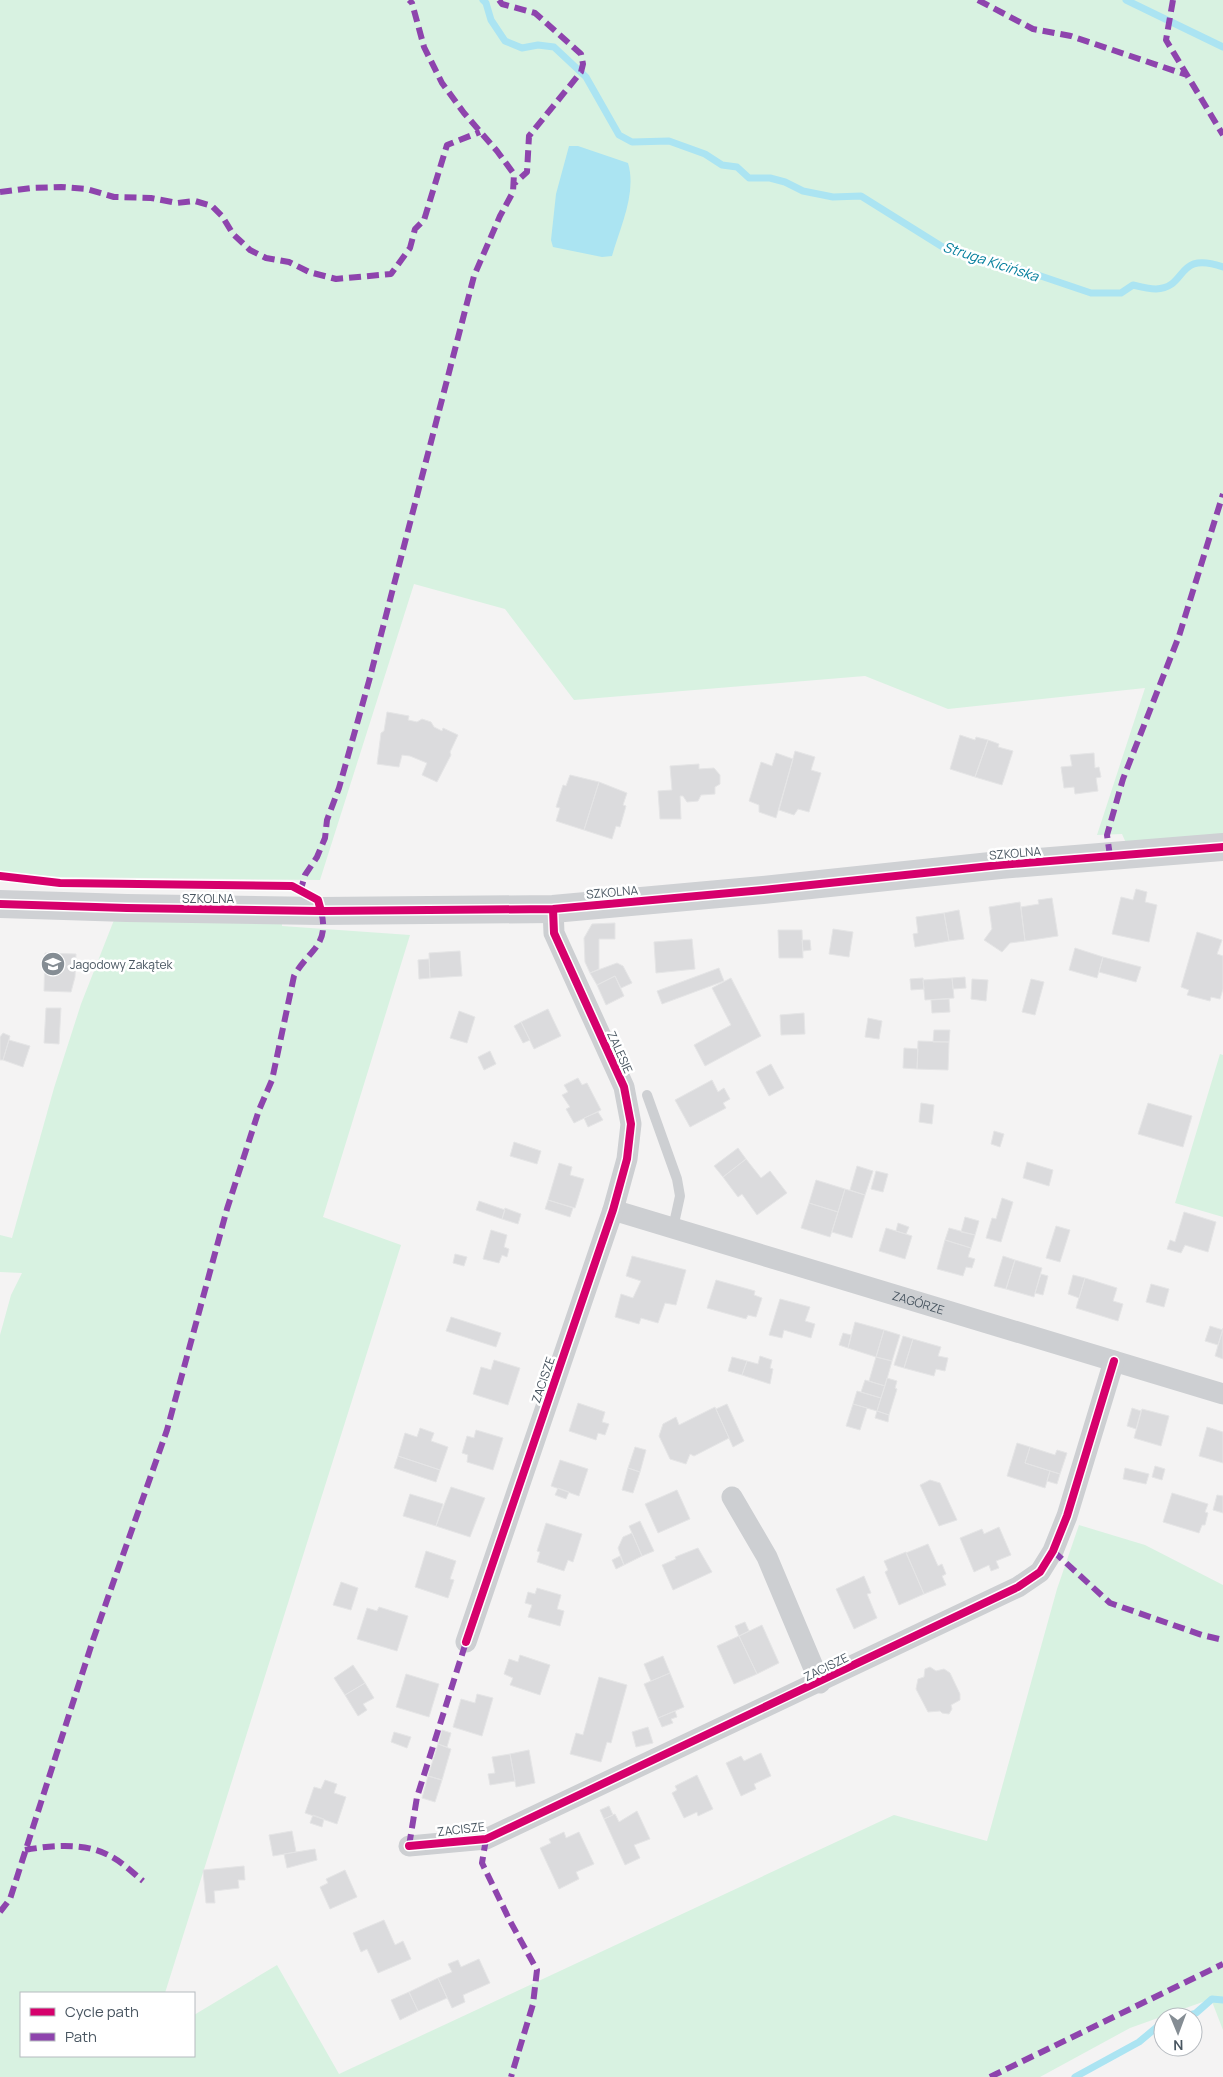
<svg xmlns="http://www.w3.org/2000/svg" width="1223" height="2077" viewBox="0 0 1223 2077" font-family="Manrope,sans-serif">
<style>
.green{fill:#d8f2e1}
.water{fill:#abe4f2}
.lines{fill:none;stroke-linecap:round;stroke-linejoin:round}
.stream{stroke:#abe4f2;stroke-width:7}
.building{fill:#dbdbdd;stroke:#e5e5e6}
.lane{stroke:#cdcfd2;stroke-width:10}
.street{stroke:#cdcfd2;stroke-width:21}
.secondary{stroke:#cfd1d4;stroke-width:28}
.quiet{stroke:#8e44ad;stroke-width:6;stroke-dasharray:12 6;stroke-linecap:butt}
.cycleway-casing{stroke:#fff;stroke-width:11}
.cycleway{stroke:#d6006c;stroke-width:8}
.labels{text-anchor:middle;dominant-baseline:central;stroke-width:5;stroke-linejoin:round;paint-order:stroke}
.street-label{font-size:12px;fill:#495661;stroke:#fff}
.poi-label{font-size:12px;fill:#495661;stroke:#fff;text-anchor:start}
.water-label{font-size:14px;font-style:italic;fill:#08809e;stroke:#fff}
</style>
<rect width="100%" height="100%" fill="#f4f3f3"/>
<path class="green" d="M0,0h1223v836l-97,7 -4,-9 -25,1 48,-147 -197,21 -83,-33 -291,24 -69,-91 -91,-25 -94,296 -260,-3 -60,-6z
M114,920h168v6l128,9 -87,282 78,28 -236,748h-144v63h173v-41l83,-50 62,109 555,-259 93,26 70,-252 22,-64 66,20 78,40v445l-12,-31 -81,29 -90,49h-1040v-742l11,-40 11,-22 -22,-1v-37l12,3 42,-150 27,-84z
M1220,1054l3,1v162l-48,-14z"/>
<path class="water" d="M569,146h9l50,17c9,30 -8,64 -16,93l-10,1 -49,-10 -2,-7 5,-46z"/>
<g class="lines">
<path class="stream" d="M483,0l3,3 5,17 14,21 17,7 16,-3 16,2 32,30 33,58 13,7 37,-1 36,13 17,11 15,2 12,11h21l15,4 18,9 30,6 28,-1 80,50 40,15 42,9 68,23h30l12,-8c8,2 16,4 23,4 32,-1 19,-39 67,-22
M1126,0l97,47
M1182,2017l14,-4 16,-14 11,1
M1075,2077l64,-35 24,-20"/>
</g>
<path class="building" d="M387,712l22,4 -1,4 9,2 5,-3 9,3 3,5 8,4 1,-3 15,7 -8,17 1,3 -14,27 -15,-7 5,-12 -17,-7 -8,-1 -3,12 -22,-3 4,-31 3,-2z
M960,735l15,5 1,-3 12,3 -13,37 -25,-8z
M988,740l11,4 -1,3 15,4 -11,34 -27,-8z
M795,751l20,6 -4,13 10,3 -12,39 -11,-3 -4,6 -15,-5z
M776,753l17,6 -17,59 -17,-6v-7l-10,-4 12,-39 11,4z
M1094,753l1,15 4,-1 2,10 -5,1 2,13 -23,3 -1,-7 -10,1 -3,-21 11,-1 -2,-11z
M699,764v5l15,-1 6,7v9l-5,3v7l-14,1 -3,6 -11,1 -4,-6h-3l1,23h-21l-2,-28 14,-1 -2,-24z
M570,775l29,7 -15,48 -28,-9 4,-13 -4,-1 7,-22 3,1z
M599,782l28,11 -4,12 3,1 -6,21 -4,-1 -4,13 -28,-9z
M1136,889l11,3 -2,10 12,3 -8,37 -37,-8 9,-37 12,3z
M1052,898l6,38 -33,5 -4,-34 18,-3 -1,-4z
M1020,902l5,39 -15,2 -8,9 -18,-12 8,-11 -3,-22z
M959,910l5,29 -15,2 -5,-28z
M944,913l5,28 -34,6 -2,-13 5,-1 -2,-16z
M615,923v16h-16v30l-9,4 -5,-11 -1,-24 8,-14z
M833,929l20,3 -4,25 -20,-3z
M778,930h24l1,28h-24z
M1197,932l25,8 -5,14 6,2v33l-3,10 -9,-2 -1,4 -23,-6 2,-5 -8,-3z
M692,939l3,30 -39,4 -2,-31z
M802,940h8l1,10 -8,1z
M1075,948l28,9 -6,21 -28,-8z
M460,951l2,25 -32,2 -1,-25z
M45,953l31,1 -1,23 -4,15 -27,-1z
M1103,957l38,10 -5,15 -37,-10z
M429,959l1,19 -11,1 -1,-19z
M617,963l6,3 9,17 -11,5 -6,-12 -18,9 -7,-12z
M719,968l5,13 -62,23 -5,-13z
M615,976l9,20 -18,9 -9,-20z
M965,977l1,11 -13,1 -1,-11z
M731,978l30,58 -56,30 -11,-21 37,-20 -19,-37z
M923,978l1,11 -13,1 -1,-11z
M952,978l2,20 -29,2 -2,-20z
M972,979l16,1 -2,21 -15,-2z
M1031,979l13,3 -9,33 -13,-3z
M949,999l1,13 -18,1 -1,-13z
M46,1008h15l-2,36 -15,-1z
M548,1009l13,27 -27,13 -13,-27z
M459,1011l16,6 -8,26 -17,-5z
M804,1013l1,21 -24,1 -1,-20z
M868,1018l14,3 -3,18 -14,-2z
M521,1022l9,18 -7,3 -9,-17z
M934,1030h16l-1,12h-16z
M3,1033l7,3 -7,24h-3v-23z
M9,1040l21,6 -7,21 -20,-7z
M918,1041l31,1 -1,28 -31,-1z
M904,1048l14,1 -1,20 -14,-1z
M490,1051l6,13 -12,6 -6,-13z
M771,1064l13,24 -15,8 -13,-24z
M578,1078l4,7 5,-2 14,27 -27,13 -8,-14 4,-2 -8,-12 6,-3 -4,-7z
M712,1080l6,12 6,-4 6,11 -7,4 3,5 -36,19 -15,-27z
M921,1103l13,2 -2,19 -13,-2z
M1148,1103l44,13 -9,31 -45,-13z
M598,1112l5,8 -15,7 -4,-9z
M994,1131l10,3 -4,13 -9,-3z
M514,1142l27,9 -4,13 -27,-8z
M738,1148l8,11 -23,18 -9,-11z
M746,1159l15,19 9,-7 17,22 -30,22 -15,-21 -4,3 -15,-20z
M1027,1162l26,8 -4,16 -26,-8z
M559,1163l13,4 -2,8 14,4 -9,29 -27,-8z
M857,1166l16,5 -8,24 -15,-5z
M876,1171l12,3 -5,18 -12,-3z
M816,1180l29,9 -7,23 -29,-9z
M845,1189l20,6 -13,43 -20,-6z
M1002,1198l11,4 -12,40 -15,-4 6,-20 4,1z
M548,1200l25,8 -3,9 -25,-8z
M479,1201l26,9 -3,9 -26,-9z
M809,1203l29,9 -8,25 -29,-9z
M505,1208l16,6 -3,10 -16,-5z
M1184,1212l32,10 -8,30 -23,-7 -4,8 -14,-4 3,-9 5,2z
M965,1217l14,4 -4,14 -14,-3z
M898,1223l11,4 -3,7 -10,-3z
M1056,1226l14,4 -10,32 -14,-4z
M886,1228l26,8 -7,23 -26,-8z
M949,1228l26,7 -4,13 -26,-8z
M491,1230l16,5 -3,12 5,2 -2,8 -5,-2 -3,8 -16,-4z
M945,1240l26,8 -3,9 7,2 -3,9 -6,-1 -3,9 -26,-7z
M455,1254l12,3 -3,9 -11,-3z
M632,1256l54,14 -10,35 -11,-2 -7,20 -17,-5 -2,6 -24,-7 6,-23 12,4 8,-17 -15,-5z
M1003,1256l12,4 -9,29 -12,-3z
M1015,1260l27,8 -8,29 -28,-8z
M1041,1274l7,2 -5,19 -8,-2z
M1073,1275l12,3 -6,20 -11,-4z
M1085,1278l32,10 -4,13 10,3 -5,17 -42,-13z
M716,1280l39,11 -1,4 8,3 -6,19 -8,-2 -2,4 -39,-11z
M1151,1284l18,5 -5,18 -18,-5z
M780,1299l30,8 -5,14 10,3 -4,14 -27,-8 -2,8 -13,-3z
M451,1317l50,16 -5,14 -50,-16z
M855,1322l29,8 -8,27 -28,-9z
M1210,1326l13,4 -5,15 -13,-4z
M1223,1328v31l-8,-3z
M884,1330l16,5 -8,26 -16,-4z
M843,1333l8,2 -3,13 -9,-3z
M903,1336l10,3 -9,29 -10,-3z
M913,1339l28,8 -3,9 10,2 -3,13 -9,-2 -2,7 -30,-8z
M760,1356l12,4 -2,8 3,1 -3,15 -28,-9 5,-14 11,3z
M732,1357l15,4 -5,14 -14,-4z
M876,1357l16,4 -7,25 -16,-5z
M494,1360l26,8 -12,37 -35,-11 8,-27 10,3z
M887,1378l10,3 -2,7 2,1 -8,26 -12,-4z
M865,1380l20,6 -4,12 -20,-6z
M857,1391l24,7 -4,13 -24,-7z
M578,1403l27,9 -3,10 7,2 -4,11 -7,-2 -2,7 -27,-9z
M727,1404l17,37 -11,6 -17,-38z
M853,1404l14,4 -7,22 -14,-4z
M715,1407l14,31 -35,18 -4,-2 -4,10 -16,-5 -11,-23 4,-12 13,-7 3,8z
M1132,1408l9,3 -5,18 -9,-3z
M1142,1409l27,7 -8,30 -27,-8z
M877,1411l12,4 -1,7 -13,-4z
M1207,1427l16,5v31l-24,-7z
M420,1428l14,5 -3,8 17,6 -8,23 -42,-14 7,-23 12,4z
M476,1430l27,8 -10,32 -26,-8 1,-7 -6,-2 5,-17 7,2z
M1017,1443l13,4 -5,16 25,8 -5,17 -38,-12z
M635,1447l11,3 -6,22 -12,-4z
M1030,1447l25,8 2,-5 10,3 -7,21 -35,-11z
M398,1456l42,14 -4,12 -42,-14z
M560,1460l28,9 -9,27 -28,-10z
M1155,1466l10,3 -3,11 -10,-3z
M628,1468l12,4 -7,21 -11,-3z
M1125,1468l24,6 -3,10 -23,-5z
M1050,1471l10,3 -3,10 -10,-3z
M930,1480l10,3 17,37 -18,6 -19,-41z
M451,1487l34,11 -15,39 -34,-11z
M558,1488l11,4 -3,7 -11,-4z
M677,1490l13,29 -32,14 -13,-29z
M1172,1493l36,11 -3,8 3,1 -3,12h-3l-3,8 -36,-11z
M410,1494l33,10 -7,22 -33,-10z
M1217,1495l6,1v17l-10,-3z
M640,1521l14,30 -12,5 -13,-30z
M546,1523l36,11 -9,28 -5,-2 -4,11 -27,-9 3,-10 -3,-1z
M999,1527l12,28 -15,6 3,7 -8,3 -2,-6 -15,7 -14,-34 22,-9 2,5z
M632,1533l10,23 -18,9 -6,-17 5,-11z
M928,1544l10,22 4,-2 4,10 -4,2 4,9 -22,9 -18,-41z
M698,1548l14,24 -39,18 -11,-25 14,-6 -1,-2z
M426,1551l30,10 -6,18 4,1 -6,18 -33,-11z
M906,1552l18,42 -25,11 -14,-33 3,-2 -4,-9z
M620,1556l4,9 -8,4 -4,-9z
M864,1576l7,17 -4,1 10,24 -23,11 -18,-40z
M341,1582l17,6 -7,22 -18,-5z
M537,1588l24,7 -4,14 7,2 -4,15 -32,-9 4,-12 -7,-2 3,-11 7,2z
M379,1607l29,9 -11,35 -40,-12 10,-31 10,3z
M745,1622l4,9 -10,5 -4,-10z
M762,1625l17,38 -22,11 -18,-38z
M739,1636l18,38 -23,10 -17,-38z
M520,1655l30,10 -10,30 -30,-10 3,-7 -9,-4 5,-15 9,3z
M663,1656l7,17 -19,8 -7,-17z
M353,1665l12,18 -20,12 -11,-17z
M930,1667l6,4 8,-2 6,4 10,21v6l-9,5 1,4 -3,5 -7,-1 -2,-2 -12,1 -12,-23 2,-10 6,-2 1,-8z
M670,1673l14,34 -26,11 -14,-34z
M406,1674l33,10 -10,33 -33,-10z
M599,1677l28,8 -16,58 -4,-1 -6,20 -31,-8 6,-21 7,2z
M365,1683l9,15 -11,6 4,6 -9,6 -13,-21z
M477,1694l16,4 -11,38 -29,-9 8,-28 14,4z
M675,1711l2,6 -6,2 2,4 -11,4 -4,-9z
M648,1727l5,16 -17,4 -4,-15z
M442,1730l9,3 -4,14 -9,-3z
M394,1732l17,5 -4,11 -16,-6z
M438,1744l13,5 -9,31 -14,-4z
M529,1750l6,33 -19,4 -6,-33z
M761,1753l10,23 -17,8 2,5 -15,7 -15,-33 15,-7 3,5z
M510,1754l5,27 -25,4 -2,-11 7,-1 -3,-16z
M697,1775l16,34 -15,7 -1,-4 -13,6 -12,-25 5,-3 -2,-4z
M428,1776l14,4 -7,22 -13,-4z
M325,1780l12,4 -3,9 12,4 -9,27 -32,-11 9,-26 7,2z
M609,1806l4,9 -9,4 -4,-9z
M637,1811l13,28 -16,6 6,13 -15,7 -21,-46 11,-5 4,8z
M313,1815l11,4 -2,8 -12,-4z
M292,1831l4,21 -23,4 -4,-21z
M564,1832l2,6 13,-6 15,32 -18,8 3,7 -20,10 -19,-41 11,-5 -2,-4z
M315,1849l2,11 -30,8 -3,-14z
M244,1866l1,14h-7l1,8 -25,3 1,12h-9l-3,-33z
M345,1870l12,27 -27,12 -10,-22 8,-4 -2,-4z
M384,1920l11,25 8,-4 8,18 -33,14 -11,-24 -6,3 -8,-19z
M479,1959l11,24 -27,12 2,7 -13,6 -14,-30 14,-6 -4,-8 10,-4 3,7z
M438,1978l9,20 -29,13 -9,-19z
M409,1992l9,19 -18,9 -9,-20z"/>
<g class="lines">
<path class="lane" d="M647,1095l30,84 3,17 -7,32"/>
<g class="street">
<path id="s1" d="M613,1210l610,184"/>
<path d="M732,1497l35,60 53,126"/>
<path d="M466,1642l147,-432 14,-51 4,-35 -7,-37 -70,-154 -1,-24"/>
<path d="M409,1846l77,-7 532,-252 22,-15 13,-21 14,-35 47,-155"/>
</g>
<path class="secondary" d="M0,904l127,4 194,3 232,-2 210,-19 237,-25 223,-18"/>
<path class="quiet" d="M499,0l3,4 33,9 46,41 2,10 -2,8 -52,64 -2,36 -12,11
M978,0l55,29 38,7 116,39
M1173,0l-7,40 57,95
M0,192l31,-4 30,-1 26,2 27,8 37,1 26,5 18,-2 17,5 10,10 11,18 17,16 16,8 23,4 20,10 27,7 55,-5 19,-26 5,-19 9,-9 23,-75 33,-13
M1110,856l-3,-21 16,-56 56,-143 44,-142
M297,888l4,1 4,-14 12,-18 8,-19 2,-18 12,-32 30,-107 105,-405 26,-60 13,-24 1,-18 -17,-23 -33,-38 -22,-30 -18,-36 -12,-44 -3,-3
M1053,1551l57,52 92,32 21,5
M486,1839l-4,24 28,58 27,49 -4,34 -22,73
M409,1846l8,-49 49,-155
M25,1850c28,-5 61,-8 87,7 11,6 21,16 31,24
M0,1912l10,-13 83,-259 74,-210 60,-221 32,-99 13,-30 22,-104c15,-27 36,-30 27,-65
M990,2077l233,-113"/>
<g class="cycleway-casing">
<path id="cycleway" d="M0,876l60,7 232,3 26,14 3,11
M0,904l127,4 194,3 232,-2 210,-19 237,-25 223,-18
M466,1642l147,-432 14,-51 4,-35 -7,-37 -70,-154 -1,-24
M409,1846l77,-7 532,-252 22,-15 13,-21 14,-35 47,-155"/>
</g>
<use href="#cycleway" class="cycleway"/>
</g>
<defs>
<g id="school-disc" transform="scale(1.25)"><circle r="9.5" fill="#858d94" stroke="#fff"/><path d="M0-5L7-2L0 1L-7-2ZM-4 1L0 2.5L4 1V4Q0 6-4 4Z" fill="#fff"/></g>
</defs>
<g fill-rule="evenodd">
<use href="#school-disc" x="53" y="964"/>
</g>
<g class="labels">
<g class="street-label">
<text transform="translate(1015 853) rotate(-5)">SZKOLNA</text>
<text transform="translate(612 892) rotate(-5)">SZKOLNA</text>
<text x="208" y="898">SZKOLNA</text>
<text transform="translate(620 1052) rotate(66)">ZALESIE</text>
<text stroke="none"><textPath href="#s1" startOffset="319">ZAGÓRZE</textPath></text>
<text transform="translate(543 1380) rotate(-71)">ZACISZE</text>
<text transform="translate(826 1667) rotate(-26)">ZACISZE</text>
<text transform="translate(461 1829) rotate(-7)">ZACISZE</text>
</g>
<g class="poi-label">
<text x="70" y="964">Jagodowy Zakątek</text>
</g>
<g class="water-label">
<text transform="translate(991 261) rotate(18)">Struga Kicińska</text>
</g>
</g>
<rect x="20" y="1992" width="175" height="65" fill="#ffffff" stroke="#b6bbc0"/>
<rect x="30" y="2008" width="25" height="8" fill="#d6006c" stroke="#b6bbc0"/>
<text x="65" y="2017" font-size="15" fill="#495661">Cycle path</text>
<rect x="30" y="2033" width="25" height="8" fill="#8e44ad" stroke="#b6bbc0"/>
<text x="65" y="2042" font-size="15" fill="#495661">Path</text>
<g transform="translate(1178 2032) rotate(179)"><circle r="24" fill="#ffffff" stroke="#b6bbc0"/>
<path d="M0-4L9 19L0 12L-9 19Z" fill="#858d94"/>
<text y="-8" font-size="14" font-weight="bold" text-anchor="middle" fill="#495661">N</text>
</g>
</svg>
